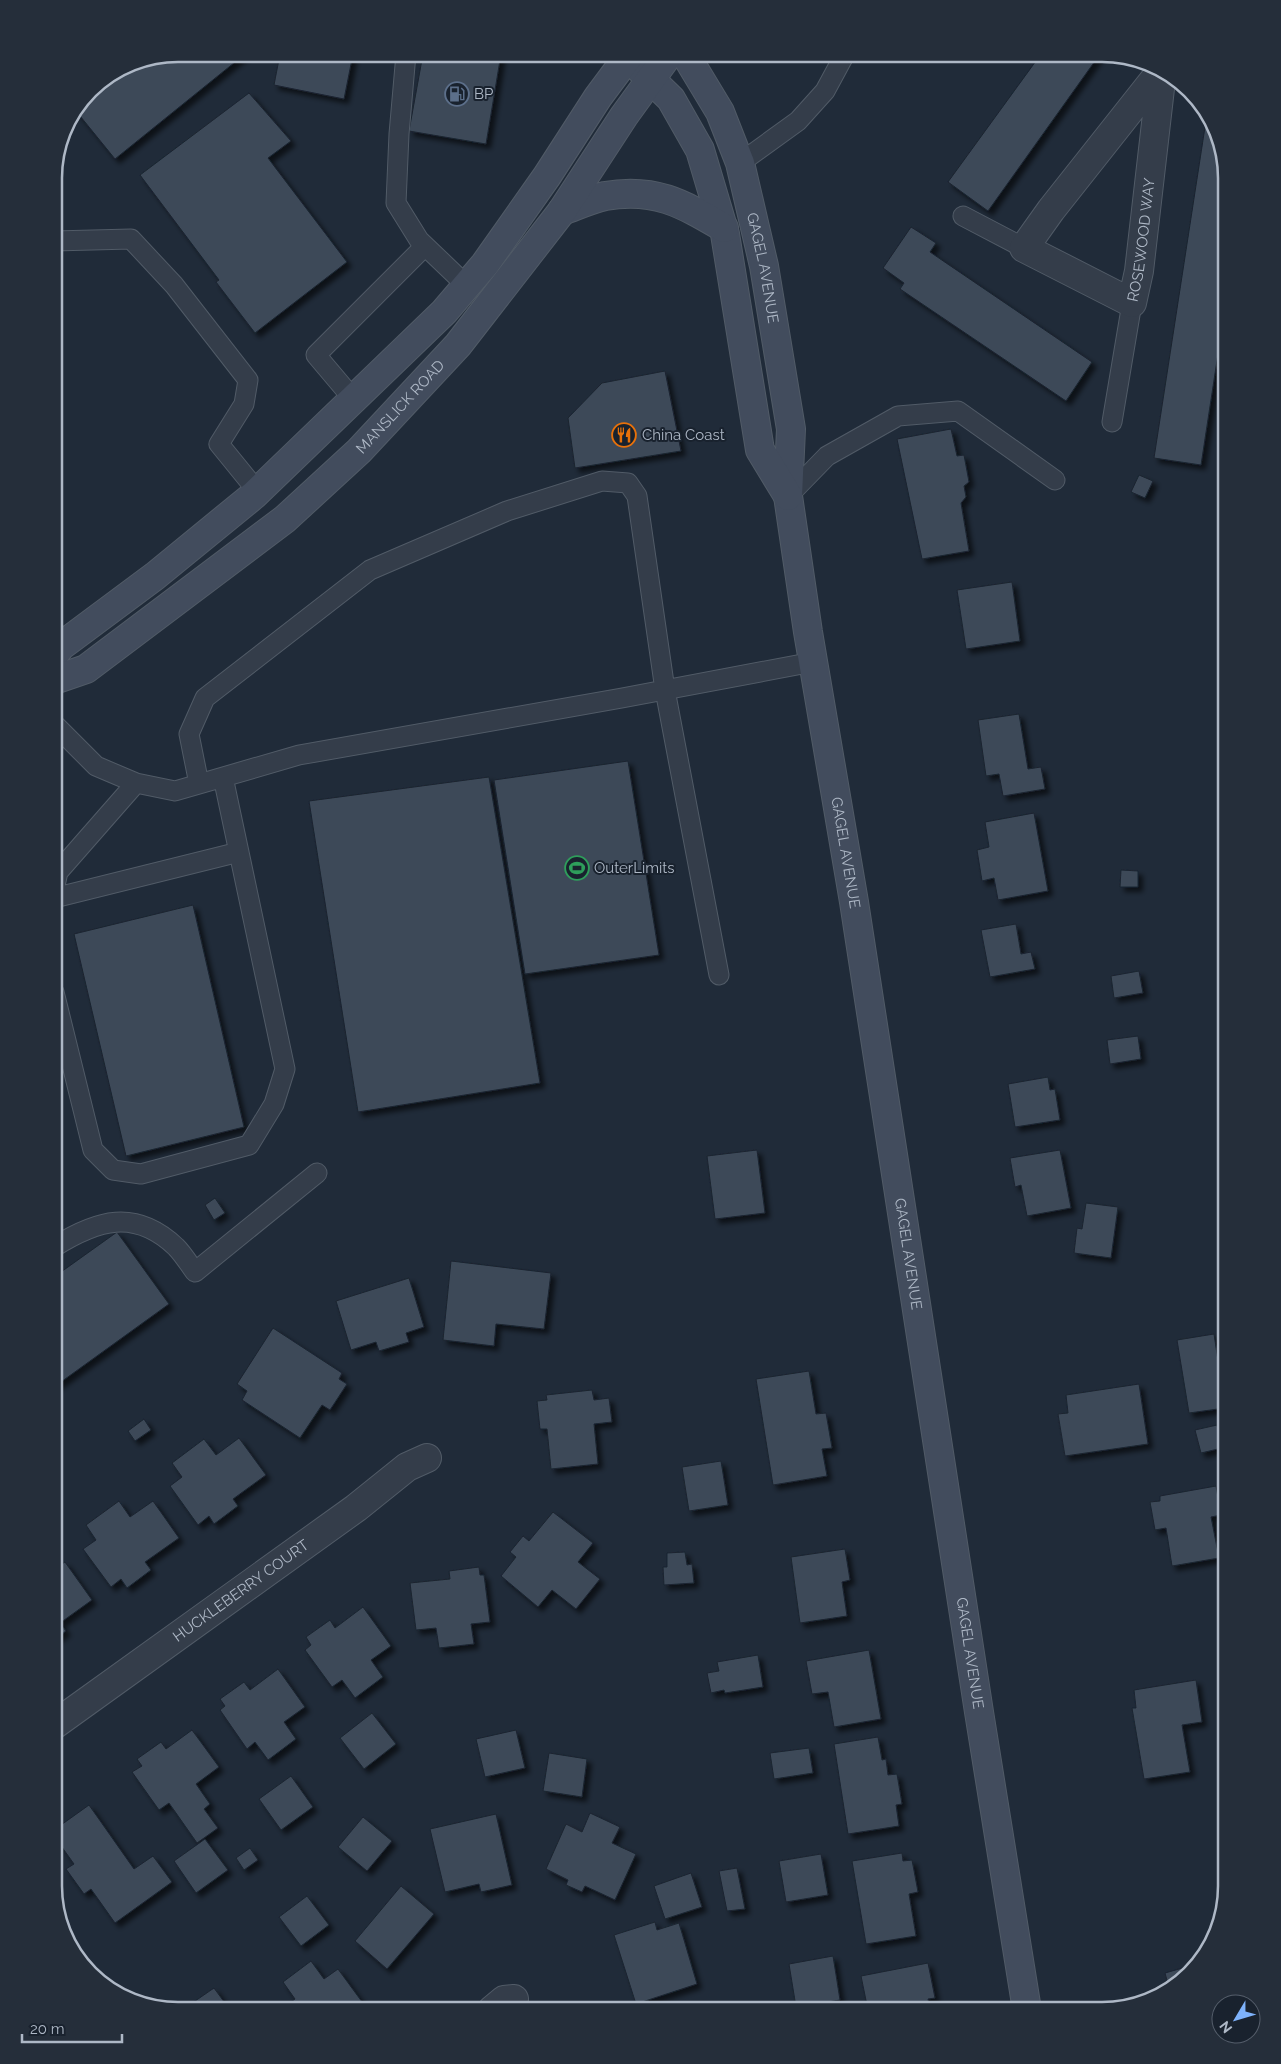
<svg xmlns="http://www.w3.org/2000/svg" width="1281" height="2064" viewBox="0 0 1281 2064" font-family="Raleway,sans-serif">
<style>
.building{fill:#3c4a59;stroke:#1b2430;filter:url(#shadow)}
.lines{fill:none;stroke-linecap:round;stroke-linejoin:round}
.lane-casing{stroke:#515b67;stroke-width:21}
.street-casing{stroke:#515b67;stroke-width:30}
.secondary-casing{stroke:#515b67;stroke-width:30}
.lane{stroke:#343d4a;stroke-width:19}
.street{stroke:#343d4a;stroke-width:28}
.secondary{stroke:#424c5d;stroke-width:28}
.labels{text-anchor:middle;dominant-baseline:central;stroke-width:4;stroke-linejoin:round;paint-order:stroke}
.poi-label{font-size:15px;fill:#aeb8c6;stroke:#19222e;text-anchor:start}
.street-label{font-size:15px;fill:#aeb8c6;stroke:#19222e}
.rim{fill:none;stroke:#aeb8c6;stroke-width:2.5}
</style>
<defs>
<filter id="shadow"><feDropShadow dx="4.5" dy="4.5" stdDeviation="2.5" flood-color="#0009"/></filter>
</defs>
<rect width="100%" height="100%" fill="#202b39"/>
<path class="building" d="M178,54h67l-130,105 -39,-48 14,-21 41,-27z
M280,54h73l-9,45 -70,-14z
M423,54h78l-15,90 -77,-13z
M1041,54h59l-112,157 -40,-29z
M249,93l42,48 -23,17 79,104 -92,71 -39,-51 3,-2 -79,-105z
M1207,114l7,9 13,55v117l-26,170 -47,-7z
M911,227l25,16 -6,9 162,110 -26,39 -166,-112 4,-6 -21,-15z
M665,371l16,80 -106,17 -7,-50 34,-35z
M951,429l6,27 7,-1 5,27 -5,4 2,11 -5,6 8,48 -47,8 -25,-120z
M1139,475l14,6 -8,17 -14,-6z
M1012,582l8,59 -54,8 -9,-59z
M1019,714l9,55 13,-2 4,22 -42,7 -4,-22 -13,2 -8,-56z
M628,761l31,194 -134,19 -31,-194z
M489,777l51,306 -182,29 -49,-311z
M1225,779h2v18h-3z
M1034,813l14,78 -50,9 -4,-22 -12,3 -5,-31 12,-3 -4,-25z
M1121,870l17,1v16h-18z
M193,905l51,222 -118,29 -52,-222z
M1016,924l5,30 10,-2 4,17 -45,8 -9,-47z
M1139,971l4,22 -29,5 -3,-22z
M1138,1036l3,23 -31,5 -3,-24z
M1048,1077l2,13 5,-1 5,31 -45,7 -7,-43z
M757,1150l8,63 -50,6 -8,-63z
M1060,1150l11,58 -44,8 -6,-31 -6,2 -5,-29z
M215,1198l10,15 -11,7 -9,-15z
M1086,1203l32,4 -7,51 -37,-5 3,-25 5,1z
M117,1232l52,72 -115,83v-110z
M451,1261l100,12 -7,56 -48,-5 -2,22 -51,-6z
M409,1278l15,49 -18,6 3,9 -30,9 -3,-9 -25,8 -15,-49z
M273,1328l69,45 -3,6 8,5 -17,26 -8,-5 -22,33 -58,-38 5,-9 -10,-7z
M1214,1334l11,74 -36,5 -12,-73z
M809,1371l7,43 10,-1 6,35 -10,1 5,27 -54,9 -17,-106z
M1139,1384l9,60 -83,12 -7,-42 10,-1 -2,-18z
M592,1390l2,10 15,-2 3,24 -18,2 4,40 -47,5 -4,-40h-7l-3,-28 10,-1 -1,-5z
M144,1419l7,11 -16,11 -7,-10z
M1217,1425l5,23 -21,5 -6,-23z
M239,1438l27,37 -33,24 5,7 -24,18 -5,-8 -11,9 -28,-39 12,-9 -10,-14 32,-24 12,16z
M721,1461l7,44 -39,6 -7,-44z
M1216,1486l5,29 -10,2 8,41 -47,8 -6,-38 -11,2 -5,-28 10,-1v-5z
M119,1501l11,16 23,-16 26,37 -34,24 6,8 -24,18 -6,-9 -10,8 -28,-38 13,-9 -10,-15z
M553,1512l40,31 -15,19 22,17 -24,30 -24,-19 -14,17 -37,-31 15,-19 -6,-5 13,-16 6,5z
M845,1549l5,31 -8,2 5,34 -47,7 -9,-66z
M685,1552l2,13 5,-1 2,19 -30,2 -1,-18h4v-14z
M65,1562l27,38 -32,23 6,8 -12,9v-71z
M479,1567l1,8h4l6,47 -19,2 3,20 -35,4 -3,-20 -20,2 -6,-47 40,-4 -1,-8z
M363,1607l28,39 -20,14 12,17 -28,21 -13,-18 -10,7 -27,-37 6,-5 -5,-8 24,-17 5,8z
M869,1650l12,69 -47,8 -6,-35 -16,2 -6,-33z
M758,1655l5,32 -38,6 -1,-3 -13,3 -4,-20 12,-2 -2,-9z
M278,1669l27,38 -21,15 12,17 -28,21 -13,-18 -8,7 -27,-39 5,-4 -5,-7 24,-17 6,8z
M1196,1680l6,42 -20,3 8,47 -46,7 -12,-71h4l-2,-18z
M372,1713l24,31 -32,25 -24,-31z
M192,1730l27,37 -23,17 14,20 -6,5 14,19 -21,15 -28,-40 -10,7 -27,-38 10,-6 -5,-7 24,-17 5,7z
M516,1730l9,38 -40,9 -9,-38z
M878,1737l4,23 4,-1 2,16 9,-1 5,30 -6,1 3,21 -51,8 -14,-90z
M809,1748l4,25 -39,6 -4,-26z
M549,1753l38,6 -5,38 -39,-6z
M291,1776l22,31 -32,23 -22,-31z
M89,1805l45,64 19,-13 19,26 -57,41 -24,-34 -7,5 -18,-25 8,-5 -20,-28v-6z
M590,1813l30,14 -8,16 24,11 -21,46 -30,-14 -3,6 -16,-7 2,-5 -22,-11 20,-45 16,8z
M496,1814l16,71 -31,7 -2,-8 -34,8 -15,-63z
M363,1817l29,24 -25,30 -29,-24z
M205,1839l23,31 -32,23 -22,-32z
M250,1848l8,12 -14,10 -8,-12z
M902,1853l1,8 9,-1 6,32 -9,2 7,42 -50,8 -14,-83z
M821,1854l7,41 -42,7 -7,-41z
M737,1868l8,41 -18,2 -8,-40z
M691,1873l11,34 -37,12 -11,-33z
M401,1886l33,28 -47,55 -32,-28z
M307,1896l22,29 -28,21 -22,-29z
M655,1922l2,8 22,-7 18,61 -61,20 -22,-69z
M833,1956l7,44 -44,7 -7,-43z
M311,1961l13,18 14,-10 30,41h-88l15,-11 -12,-17z
M928,1963l7,35 -7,1 2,11h-62l-7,-34z
M1193,1965l-24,23 -4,-15z
M214,1988l16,22h-48z
M829,2004l1,6h-18l-1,-4z"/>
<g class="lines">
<g class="lane-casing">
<path id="lane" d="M406,54l-7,80 -3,69 23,37 48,46
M740,163l58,-42 27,-30 20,-37
M963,216l61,32
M54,241l77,-2 43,46 74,95 -4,24 -25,40 39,48
M354,400l-38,-45 109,-109
M1112,422l20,-119
M788,496l39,-40 71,-40 60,-5 97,69
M54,724l42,42 40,17 39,8 124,-36 323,-57 191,-36
M199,784l-10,-50 16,-36 165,-128 137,-59 95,-30 26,2 9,13 28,194 54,285
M54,890l4,-18 78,-89
M54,898l185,-46
M54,992l39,158 20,20 28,4 108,-29 25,-41 11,-35 -62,-292
M54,1247c43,-27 81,-39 122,0 7,7 13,17 19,25l122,-99"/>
</g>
<g class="street-casing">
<g id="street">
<path id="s1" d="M1161,71l-110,139 -27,38 108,55 7,-32 23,-200"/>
<path id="s2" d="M54,1725l302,-217 51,-41 20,-9"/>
<path d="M492,2010l12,-10 10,-1"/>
</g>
</g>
<g class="secondary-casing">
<g id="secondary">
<path id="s3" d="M685,54l35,58 20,51 24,103 27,163 -3,67 20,136 46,270 125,810 48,298"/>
<path d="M639,68l32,31 29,51 25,84 35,216 28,46"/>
<path d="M562,211c14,-5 29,-12 43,-15 50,-9 78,8 119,32"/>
<path d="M54,655l7,-9 94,-70 99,-81 190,-183 41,-48 62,-88 51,-79 32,-43"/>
<path id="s4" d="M54,680l32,-11 199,-150 74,-68 99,-106 104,-134 62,-95 45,-62"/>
</g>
</g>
<use href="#lane" class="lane"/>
<use href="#street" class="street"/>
<use href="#secondary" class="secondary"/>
</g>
<defs>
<g id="fuel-ring" transform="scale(1.25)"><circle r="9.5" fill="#19222e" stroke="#5c6f8a" stroke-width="1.5"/><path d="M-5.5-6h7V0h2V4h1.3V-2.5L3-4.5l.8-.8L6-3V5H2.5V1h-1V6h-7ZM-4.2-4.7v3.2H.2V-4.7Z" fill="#5c6f8a"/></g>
<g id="restaurant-ring" transform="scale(1.25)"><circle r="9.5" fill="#19222e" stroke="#e8710a" stroke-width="1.5"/><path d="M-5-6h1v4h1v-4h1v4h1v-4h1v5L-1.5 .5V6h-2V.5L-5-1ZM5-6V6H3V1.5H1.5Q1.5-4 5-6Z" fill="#e8710a"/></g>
<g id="stadium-ring" transform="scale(1.25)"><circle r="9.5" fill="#19222e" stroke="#2e9e5b" stroke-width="1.5"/><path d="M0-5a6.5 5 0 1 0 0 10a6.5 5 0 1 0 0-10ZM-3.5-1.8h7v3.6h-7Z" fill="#2e9e5b"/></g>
</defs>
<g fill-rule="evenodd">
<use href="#fuel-ring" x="457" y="94"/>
<use href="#restaurant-ring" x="624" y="435"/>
<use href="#stadium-ring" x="577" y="868"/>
</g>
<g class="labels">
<g class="poi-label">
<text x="474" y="94">BP</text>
<text x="642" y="435">China Coast</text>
<text x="594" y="868">OuterLimits</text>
</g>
<g class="street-label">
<text stroke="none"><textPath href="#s1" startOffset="409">ROSEWOOD WAY</textPath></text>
<text stroke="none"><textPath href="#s3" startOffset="230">GAGEL AVENUE</textPath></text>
<text stroke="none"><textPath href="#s4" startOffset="444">MANSLICK ROAD</textPath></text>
<text stroke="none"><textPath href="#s3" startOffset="822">GAGEL AVENUE</textPath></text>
<text stroke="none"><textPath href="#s3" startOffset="1228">GAGEL AVENUE</textPath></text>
<text stroke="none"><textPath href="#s2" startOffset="230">HUCKLEBERRY COURT</textPath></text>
<text stroke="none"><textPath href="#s3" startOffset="1632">GAGEL AVENUE</textPath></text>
</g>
</g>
<path d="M0 0H1281V2064H0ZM178 62H1102A116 116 0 0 1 1218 178V1886A116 116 0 0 1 1102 2002H178A116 116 0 0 1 62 1886V178A116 116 0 0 1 178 62Z" fill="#252e3a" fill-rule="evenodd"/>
<path class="rim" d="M178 62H1102A116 116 0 0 1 1218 178V1886A116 116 0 0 1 1102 2002H178A116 116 0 0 1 62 1886V178A116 116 0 0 1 178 62Z"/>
<g transform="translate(1236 2019) rotate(232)"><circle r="24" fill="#19222e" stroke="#555e6b"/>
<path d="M0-4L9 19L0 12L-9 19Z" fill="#7eb2fb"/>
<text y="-8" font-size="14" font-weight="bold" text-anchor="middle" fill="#aeb8c6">N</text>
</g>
<path d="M22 2034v8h100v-8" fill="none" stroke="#aeb8c6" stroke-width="2.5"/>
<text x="30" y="2034" font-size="15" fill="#aeb8c6" stroke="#19222e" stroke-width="4" paint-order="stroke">20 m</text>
</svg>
